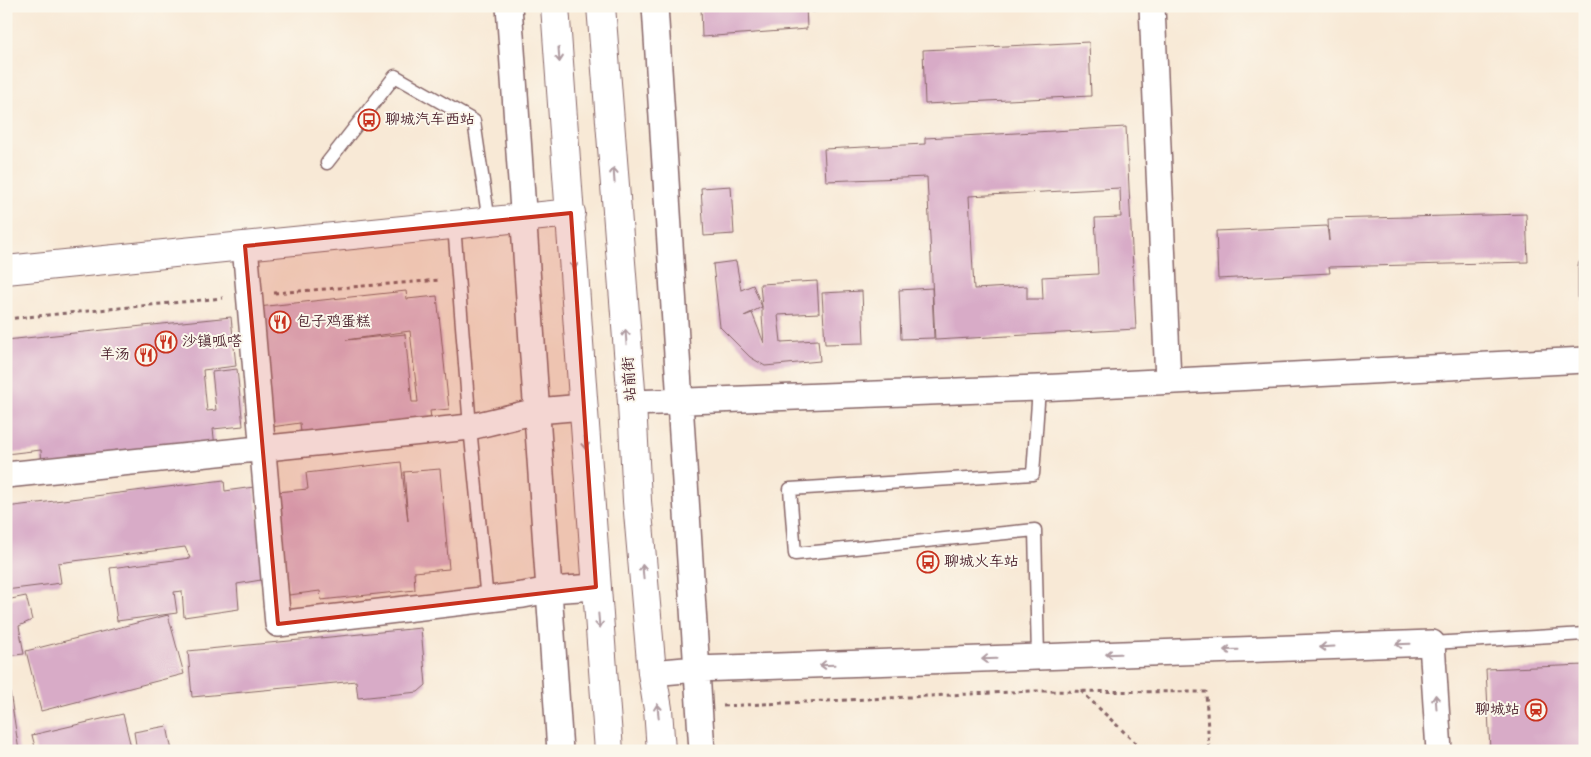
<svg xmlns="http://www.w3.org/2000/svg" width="1591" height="757" viewBox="0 0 1591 757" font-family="Mynerve,'LXGW WenKai TC',sans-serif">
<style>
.building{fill:#d8abc7;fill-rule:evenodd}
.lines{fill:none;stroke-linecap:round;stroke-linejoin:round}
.lane-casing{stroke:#876667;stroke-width:15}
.street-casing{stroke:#876667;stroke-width:28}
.secondary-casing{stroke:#876667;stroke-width:30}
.path{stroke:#876667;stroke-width:3;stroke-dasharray:4 4;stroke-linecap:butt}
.lane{stroke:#fff;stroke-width:12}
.street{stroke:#fff;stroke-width:25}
.secondary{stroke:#fff;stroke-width:28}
.oneway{stroke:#ae9aa0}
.marked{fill:#c8321e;fill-opacity:0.2;stroke:#c8321e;stroke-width:4;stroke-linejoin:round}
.labels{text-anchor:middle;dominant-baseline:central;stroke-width:4;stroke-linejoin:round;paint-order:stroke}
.poi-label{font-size:15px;fill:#4a1f2b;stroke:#fbf7ec;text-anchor:start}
.street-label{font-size:15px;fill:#4a1f2b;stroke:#fbf7ec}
</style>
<rect width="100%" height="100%" fill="#fbf7ec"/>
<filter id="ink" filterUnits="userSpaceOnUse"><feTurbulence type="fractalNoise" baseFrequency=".02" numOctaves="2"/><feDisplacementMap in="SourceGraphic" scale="10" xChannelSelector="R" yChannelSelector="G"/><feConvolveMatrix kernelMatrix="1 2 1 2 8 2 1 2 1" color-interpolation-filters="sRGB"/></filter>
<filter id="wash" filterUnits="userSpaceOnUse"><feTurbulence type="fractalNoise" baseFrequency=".0096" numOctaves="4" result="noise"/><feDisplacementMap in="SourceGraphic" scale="20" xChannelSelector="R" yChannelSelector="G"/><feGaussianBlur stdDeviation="1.12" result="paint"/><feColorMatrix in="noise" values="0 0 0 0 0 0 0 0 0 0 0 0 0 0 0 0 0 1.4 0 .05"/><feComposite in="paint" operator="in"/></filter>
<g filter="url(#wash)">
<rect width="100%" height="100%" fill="#f8e9d6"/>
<g id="blocks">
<path class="building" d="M701,6h105l1,23 -105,8z
M811,6h51v2l-51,4z
M1089,42l2,54 -166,8 -2,-54z
M1126,127l10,202 -201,11 -8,-163 -101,4 -2,-32 101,-5v-6zM1120,188l1,29 -26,1 3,56 -56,3 1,22h-16v-13l-53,3 -5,-93z
M731,186l3,48 -30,2 -3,-48z
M1526,214l2,48 -199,5 1,6 -112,6 -2,-48 111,-5 2,15 -1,-22z
M736,261l5,29 12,-5 9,22 -2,-23 57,-3 2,32 -41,2 3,27 37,-2 2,21 -55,5 -15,-9 -30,-30 -7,-63zM762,307v9l2,27 -12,-30 -8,3z
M932,288l2,50 -33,1 -2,-49z
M406,291l1,8 30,-3 12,113 -19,2 1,7 -130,15 -1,-10 -29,4 -13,-120zM410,331l8,71h-6l-7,-68 -59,6z
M862,291l2,52 -39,1 -3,-51z
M231,317l5,49 -33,4 4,41 9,-1 -4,-38 25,-3 6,57 -30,3 2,18 -173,19 -1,-16 -35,4v-114z
M401,462l7,59 -4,-49 36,-3 9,100 -35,3 1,18 -94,10 -1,-9 -31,4 -12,-103 31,-3 -2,-16z
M224,480l1,11 29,-4 13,92 -30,5 2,25 -55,8 -2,-26 -8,1 3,21 -60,8 -7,-53 80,-10 -5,-11 -127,16 3,20 -55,7v-83z
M26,596l6,24 -13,6 5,28 -18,2v-56z
M168,615l16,59 -143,37 -15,-60z
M421,628l5,57 -8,7 -60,6 -2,-17 -164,16 -4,-46z
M1585,665v86h-95l-4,-82z
M6,672h1l12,79h-13z
M123,714l8,33 -17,4h-78l-4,-16z
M167,726l5,25h-35l-3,-19z"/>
</g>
</g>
<g filter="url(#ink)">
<use href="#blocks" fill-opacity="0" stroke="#876667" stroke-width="1"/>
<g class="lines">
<g class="lane-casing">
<path id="lane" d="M327,163l68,-87 79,45 15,101
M454,225l16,202 17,173
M1585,266v33
M1432,643l153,-9
M1038,657l-3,-127 -240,24 -5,-65 243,-15 6,-86"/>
</g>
<g class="street-casing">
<path id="street" d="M509,6l51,745
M655,6l47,745
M1152,6l16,375
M245,246l33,378 245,-29 26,-5 47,-3
M632,403l407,-15 546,-28
M6,475l464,-48 67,-16 46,-4
M652,673l44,-4 736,-26 7,108"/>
</g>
<g class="secondary-casing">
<path id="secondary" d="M555,6c19,248 34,497 54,745
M601,6l31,397 5,98 15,172 6,36 3,42
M6,270l565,-57"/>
</g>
<path class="path" d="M274,293l166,-13
M6,319l217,-21
M1081,691l63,60
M723,706l309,-15 174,1 3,59"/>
<use href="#lane" class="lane"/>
<use href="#street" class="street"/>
<use href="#secondary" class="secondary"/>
</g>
<defs><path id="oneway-shaft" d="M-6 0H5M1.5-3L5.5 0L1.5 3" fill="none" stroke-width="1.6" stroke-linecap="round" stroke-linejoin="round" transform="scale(1.25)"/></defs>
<g class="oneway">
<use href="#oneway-shaft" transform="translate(559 55) rotate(86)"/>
<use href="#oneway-shaft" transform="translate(614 175) rotate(-94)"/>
<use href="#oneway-shaft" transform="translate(574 262) rotate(87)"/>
<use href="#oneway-shaft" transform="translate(626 337) rotate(-94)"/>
<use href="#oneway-shaft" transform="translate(585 442) rotate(86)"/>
<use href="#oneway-shaft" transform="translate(643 572) rotate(-95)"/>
<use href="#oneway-shaft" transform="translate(599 621) rotate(85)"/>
<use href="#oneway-shaft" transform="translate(1403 644) rotate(178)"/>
<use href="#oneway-shaft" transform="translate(1327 647) rotate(177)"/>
<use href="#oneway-shaft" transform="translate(1231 650) rotate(179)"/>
<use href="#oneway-shaft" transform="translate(1113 654) rotate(178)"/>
<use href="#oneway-shaft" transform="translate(989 659) rotate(178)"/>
<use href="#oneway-shaft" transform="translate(827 665) rotate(178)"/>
<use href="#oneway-shaft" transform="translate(1436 702) rotate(-94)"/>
<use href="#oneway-shaft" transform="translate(658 711) rotate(-96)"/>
</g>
</g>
<path class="marked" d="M571,213l25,374 -318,37 -33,-378z"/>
<defs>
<g id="bus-ring" transform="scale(1.125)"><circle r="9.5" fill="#fbf7ec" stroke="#c8321e" stroke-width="1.5"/><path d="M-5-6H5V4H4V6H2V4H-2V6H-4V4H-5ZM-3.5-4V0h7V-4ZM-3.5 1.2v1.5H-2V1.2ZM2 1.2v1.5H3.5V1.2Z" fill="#c8321e"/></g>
<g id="restaurant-ring" transform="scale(1.125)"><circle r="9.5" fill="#fbf7ec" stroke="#c8321e" stroke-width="1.5"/><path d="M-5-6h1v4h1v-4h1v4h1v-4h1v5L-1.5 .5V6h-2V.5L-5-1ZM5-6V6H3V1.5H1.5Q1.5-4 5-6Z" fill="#c8321e"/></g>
<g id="station-ring" transform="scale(1.125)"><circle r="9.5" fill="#fbf7ec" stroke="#c8321e" stroke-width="1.5"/><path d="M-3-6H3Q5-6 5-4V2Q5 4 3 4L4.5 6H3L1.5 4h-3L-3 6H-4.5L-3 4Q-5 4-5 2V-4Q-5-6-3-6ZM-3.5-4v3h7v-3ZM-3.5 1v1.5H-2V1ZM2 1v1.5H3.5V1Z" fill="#c8321e"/></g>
</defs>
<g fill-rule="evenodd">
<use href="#bus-ring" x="369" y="120"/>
<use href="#restaurant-ring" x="280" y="322"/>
<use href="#restaurant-ring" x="166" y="342"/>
<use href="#restaurant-ring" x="146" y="355"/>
<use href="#bus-ring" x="928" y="562"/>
<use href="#station-ring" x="1536" y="710"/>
</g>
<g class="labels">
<g class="poi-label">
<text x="385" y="120">聊城汽车西站</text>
<text x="296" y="322">包子鸡蛋糕</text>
<text x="182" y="342">沙镇呱嗒</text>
<text x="130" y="355" text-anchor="end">羊汤</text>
<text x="944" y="562">聊城火车站</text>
<text x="1520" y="710" text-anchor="end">聊城站</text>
</g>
<g class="street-label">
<text transform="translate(630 379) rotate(-94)">站前街</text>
</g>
</g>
<rect width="1591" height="757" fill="none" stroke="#fbf7ec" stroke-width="25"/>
</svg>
